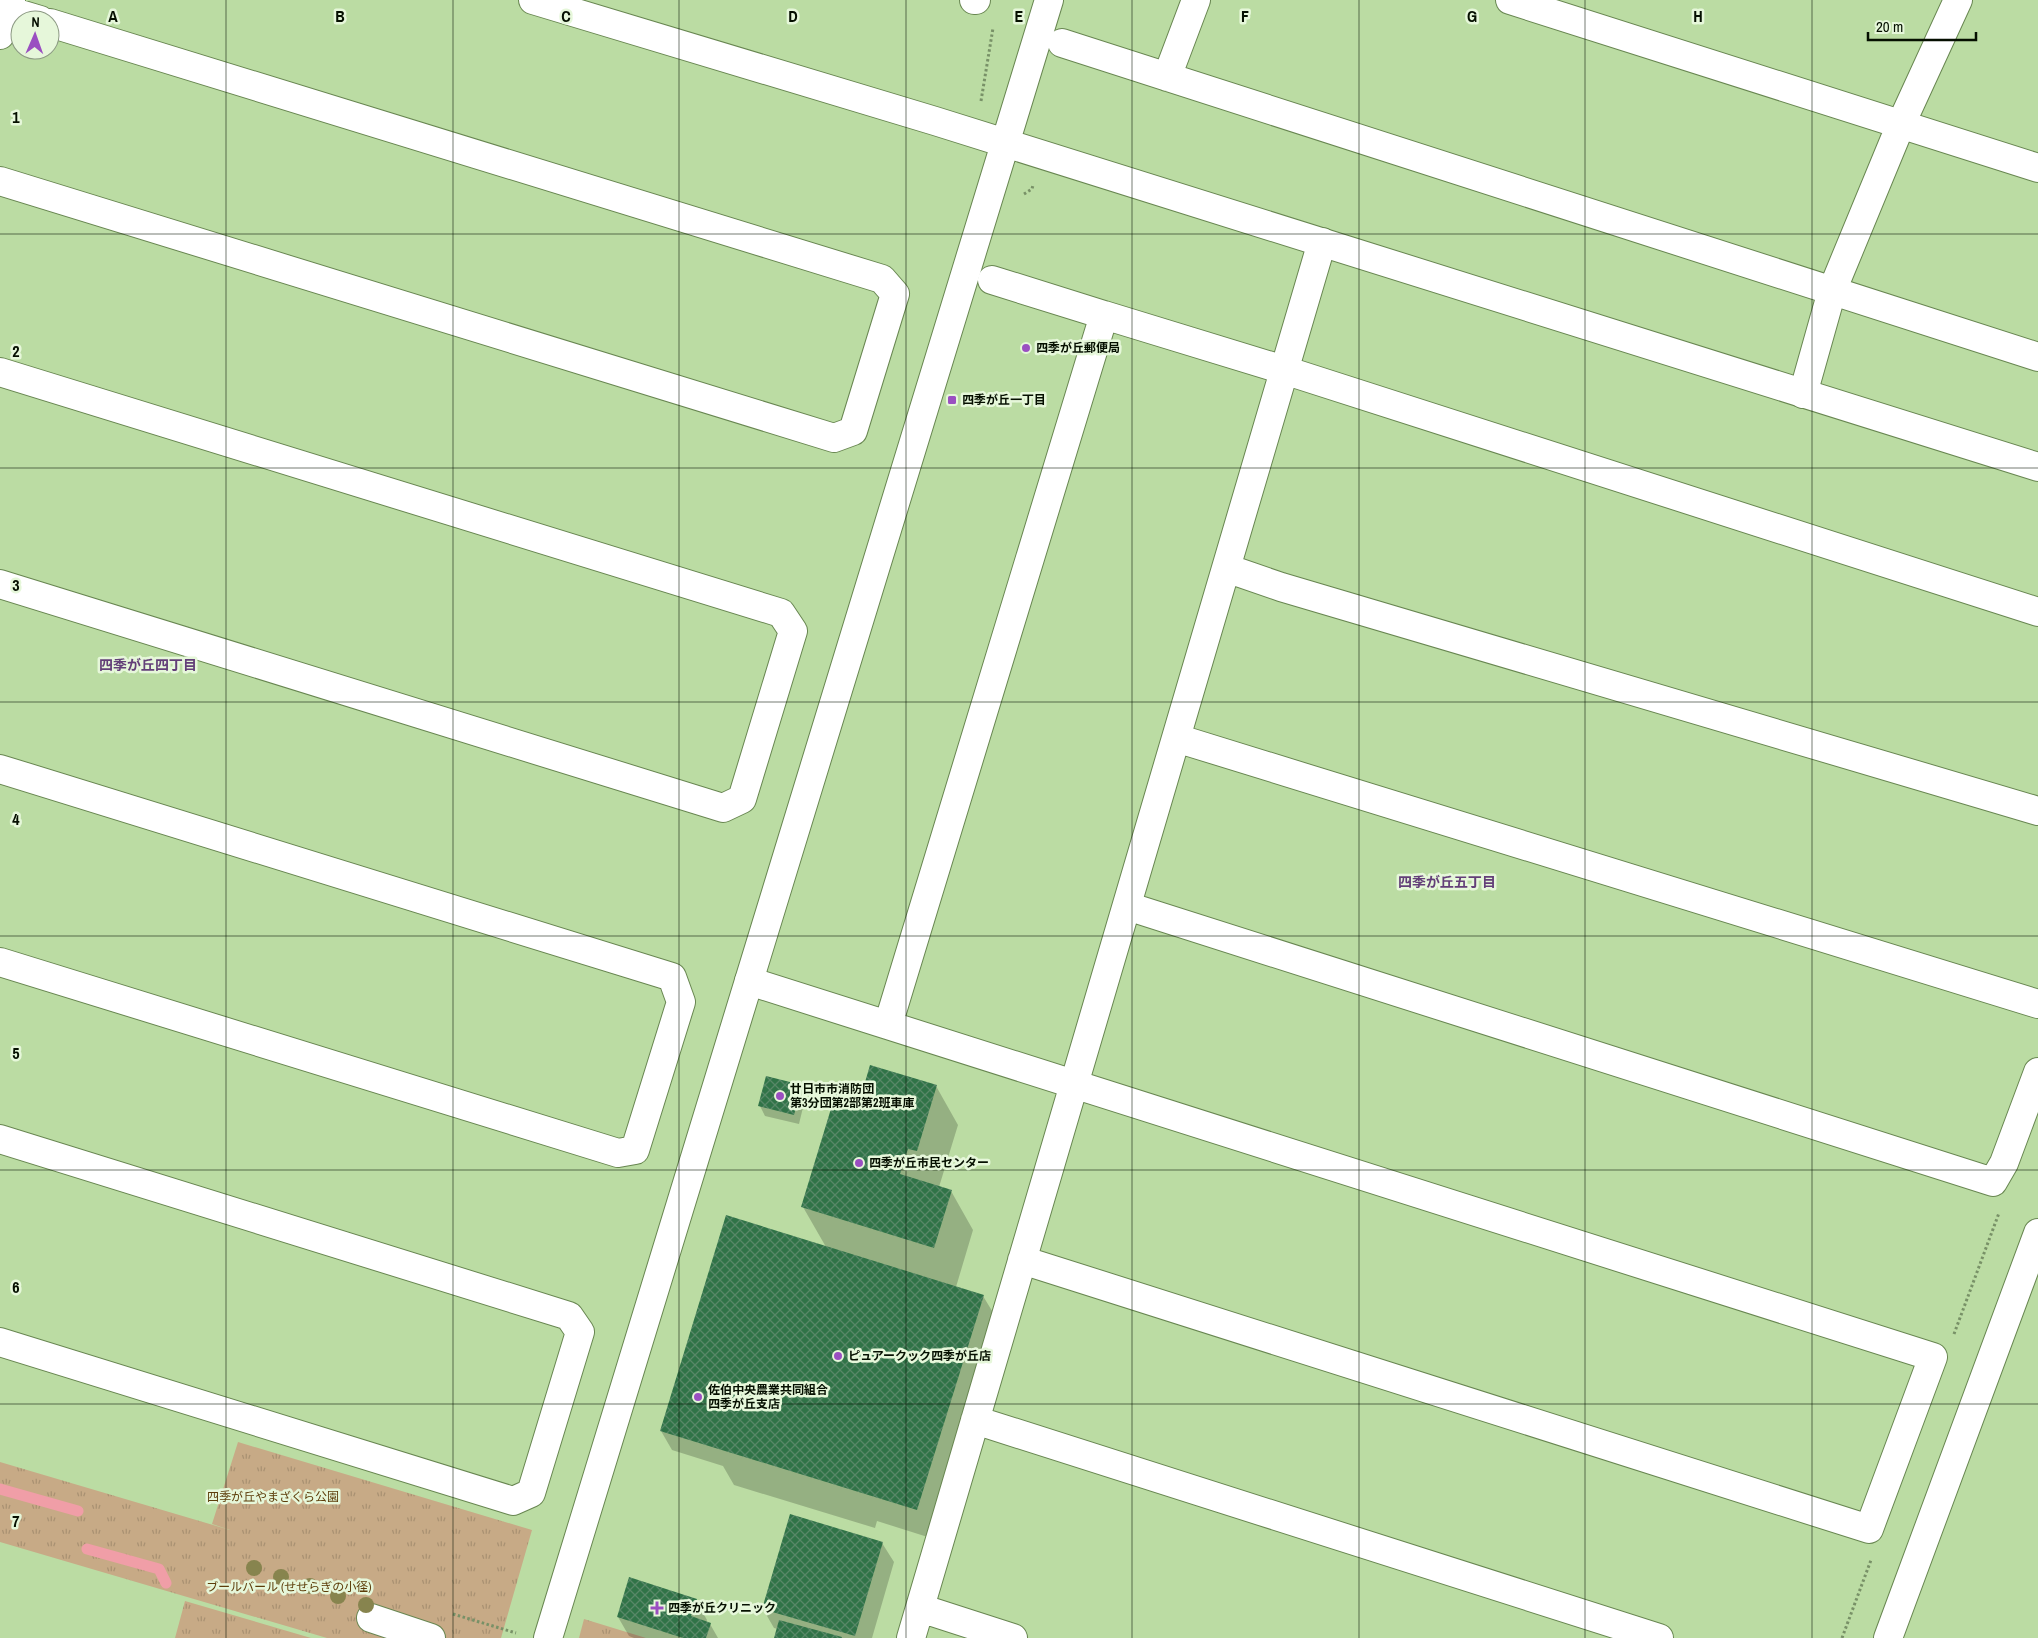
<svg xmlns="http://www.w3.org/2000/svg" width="2038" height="1638" viewBox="0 0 2038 1638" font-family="'Archivo Narrow','Noto Sans JP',sans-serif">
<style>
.grass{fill:url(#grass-tufts)}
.shadow{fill:#0003}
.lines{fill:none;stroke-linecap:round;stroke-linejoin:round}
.stream{stroke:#f09ea7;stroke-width:11}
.building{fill:url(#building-cross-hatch)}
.street-casing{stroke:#688651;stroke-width:30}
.secondary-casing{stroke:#688651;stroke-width:30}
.path{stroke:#789167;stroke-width:3;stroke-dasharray:2.5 2.5;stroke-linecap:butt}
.street{stroke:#fff;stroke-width:28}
.secondary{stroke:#fff;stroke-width:28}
.tree{fill:#87844e}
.grid{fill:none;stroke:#050f00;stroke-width:1;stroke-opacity:0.55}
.poi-dot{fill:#9a4fc1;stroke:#e6f7da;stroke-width:2}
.labels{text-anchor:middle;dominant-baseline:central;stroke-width:5;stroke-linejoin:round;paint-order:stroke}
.poi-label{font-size:12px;font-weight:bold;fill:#050f00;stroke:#e6f7da;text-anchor:start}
.park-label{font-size:12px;fill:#5c3c09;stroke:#e6f7da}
.neighbourhood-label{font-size:14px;font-weight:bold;fill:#633f78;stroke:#e6f7da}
.grid-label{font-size:16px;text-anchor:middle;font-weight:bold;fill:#050f00;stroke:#e6f7da;stroke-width:5;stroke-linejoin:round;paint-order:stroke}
</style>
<defs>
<pattern id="grass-tufts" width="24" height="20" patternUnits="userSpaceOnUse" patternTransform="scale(1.25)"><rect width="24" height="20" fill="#c7aa86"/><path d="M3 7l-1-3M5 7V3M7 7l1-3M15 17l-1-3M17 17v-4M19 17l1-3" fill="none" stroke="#a99172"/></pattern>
<pattern id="building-cross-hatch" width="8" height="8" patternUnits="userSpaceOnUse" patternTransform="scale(1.25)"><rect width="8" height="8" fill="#307347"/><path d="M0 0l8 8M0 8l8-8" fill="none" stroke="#588767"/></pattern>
</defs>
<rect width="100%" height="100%" fill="#bbdca3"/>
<path class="grass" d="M238,1442l294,88 -31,108h-174l-327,-96v-80l230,68 -18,-6z
M185,1601l126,37h-136z
M584,1619l62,19h-67z"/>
<path class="shadow" d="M801,1086l5,9 -7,29 -34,-8 -5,-10z
M936,1086l22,39 -19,62 12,4 22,39 -17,57 27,9 23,38 -72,205 -57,-18 -2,7 -141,-43 -11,-19 -51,-16 -11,-19 165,-184 -23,-40 59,-110z
M882,1543l12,19 -22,76h-97l3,-9 -4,-1 -11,-19z
M696,1600l11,20 -1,3 4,1 8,14h-84l-5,-2 -11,-19z"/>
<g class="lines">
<path class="stream" d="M0,1489l78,22
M87,1549l72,20 7,14"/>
</g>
<path class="building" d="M870,1065l67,20 -20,66 -9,-2 -8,25 52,16 -18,58 -133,-41 36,-118 24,7z
M766,1076l36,9 -8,30 -36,-9z
M726,1215l258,80 -67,215 -257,-79z
M790,1514l93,28 -28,94 -93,-27z
M629,1577l68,22 -6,17 20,7 -5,15h-23l-66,-21z
M779,1620l63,17v1h-68z"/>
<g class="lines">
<g class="street-casing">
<path id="street" d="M974,0h2
M1510,0l528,168
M0,8l40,12
M0,35l11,-35
M1062,43l976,314
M1167,77l29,-77
M0,181l834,257 19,-7 42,-137 -13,-15 -832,-256
M992,280l112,35
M0,372l781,241 12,18 -51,168 -19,9 -723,-224
M1803,394l29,-103 69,-167 57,-124
M1226,568l55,19 757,224
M1176,738l862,266
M0,769l672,208 9,25 -46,148 -17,3 -618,-191
M1127,906l866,276 11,-19 34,-91
M749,981l1184,376 -64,172 -847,-269
M888,1025l216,-710 180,55 754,242
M0,1139l569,177 11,16 -49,161 -18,8 -513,-159
M975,1420l684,218
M920,1608l93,30
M371,1618l60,20
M911,1638l411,-1396"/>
</g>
<g class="secondary-casing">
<path id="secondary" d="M533,0l402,121 1103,346
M548,1638l501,-1638
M1888,1638l150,-405"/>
</g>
<path class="path" d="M981,101l12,-73
M1024,194l8,-5 1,-4
M1954,1334l45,-121
M453,1614l63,19
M1842,1638l29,-78"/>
<use href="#street" class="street"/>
<use href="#secondary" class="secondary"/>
</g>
<g class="tree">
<circle cx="254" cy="1568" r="8"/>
<circle cx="281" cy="1577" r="8"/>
<circle cx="310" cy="1586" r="8"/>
<circle cx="338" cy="1596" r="8"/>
<circle cx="366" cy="1605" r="8"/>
</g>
<path class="grid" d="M226,0v1638M453,0v1638M679,0v1638M906,0v1638M1132,0v1638M1359,0v1638M1585,0v1638M1812,0v1638M0,234h2038M0,468h2038M0,702h2038M0,936h2038M0,1170h2038M0,1404h2038"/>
<g class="poi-dot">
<circle cx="1026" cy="348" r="5"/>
<rect x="947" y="395" width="10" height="10" rx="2.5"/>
<circle cx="780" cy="1096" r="5"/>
<circle cx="859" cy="1163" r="5"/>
<circle cx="838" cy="1356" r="5"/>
<circle cx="698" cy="1397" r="5"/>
<path d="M654.5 1600.5h5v5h5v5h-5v5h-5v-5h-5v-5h5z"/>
</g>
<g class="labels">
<g class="poi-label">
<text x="1036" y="348">四季が丘郵便局</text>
<text x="962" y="400">四季が丘一丁目</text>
<text x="790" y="1089">廿日市市消防団<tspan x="790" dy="14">第3分団第2部第2班車庫</tspan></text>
<text x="869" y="1163">四季が丘市民センター</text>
<text x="848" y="1356">ピュアークック四季が丘店</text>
<text x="708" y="1390">佐伯中央農業共同組合<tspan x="708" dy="14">四季が丘支店</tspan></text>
<text x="668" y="1608">四季が丘クリニック</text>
</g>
<g class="park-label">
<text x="273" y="1497">四季が丘やまざくら公園</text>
<text x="289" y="1587">ブールバール (せせらぎの小径)</text>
</g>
<g class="neighbourhood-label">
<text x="148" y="665">四季が丘四丁目</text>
<text x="1447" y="882">四季が丘五丁目</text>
</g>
</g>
<g class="grid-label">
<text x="113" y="22">A</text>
<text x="340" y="22">B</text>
<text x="566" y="22">C</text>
<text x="793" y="22">D</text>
<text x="1019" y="22">E</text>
<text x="1245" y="22">F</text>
<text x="1472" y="22">G</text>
<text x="1698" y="22">H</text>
<text x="16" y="123">1</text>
<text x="16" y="357">2</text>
<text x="16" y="591">3</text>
<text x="16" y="825">4</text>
<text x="16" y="1059">5</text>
<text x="16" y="1293">6</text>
<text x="16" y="1527">7</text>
</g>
<g transform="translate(35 35) rotate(2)"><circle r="24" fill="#e6f7da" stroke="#8c9a83"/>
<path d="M0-4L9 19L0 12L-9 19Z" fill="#9a4fc1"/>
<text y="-8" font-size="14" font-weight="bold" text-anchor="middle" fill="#050f00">N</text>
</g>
<path d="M1868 32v8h108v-8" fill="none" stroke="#050f00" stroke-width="2.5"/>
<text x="1876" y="32" font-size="15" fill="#050f00" stroke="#e6f7da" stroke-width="4" paint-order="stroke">20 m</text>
</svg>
